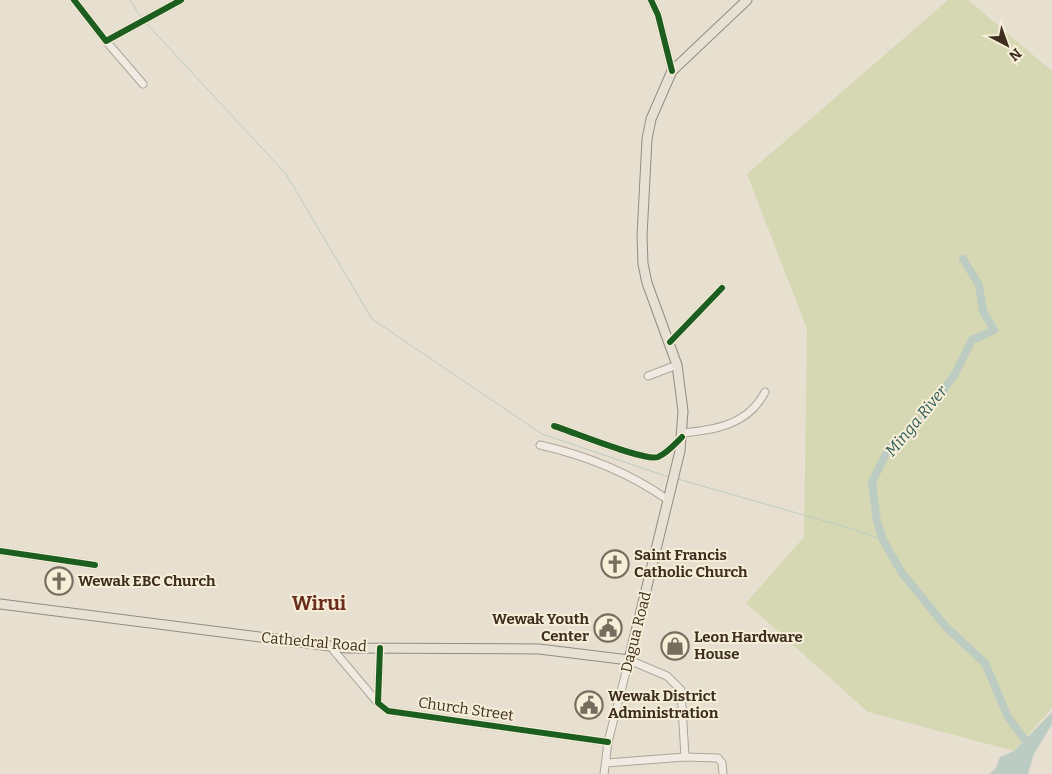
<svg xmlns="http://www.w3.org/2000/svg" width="1052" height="774" viewBox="0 0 1052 774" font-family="Bitter,serif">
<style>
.green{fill:#d6d7b3}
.water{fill:#bcccc2}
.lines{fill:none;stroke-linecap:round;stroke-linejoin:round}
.stream{stroke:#bcccc2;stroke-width:1}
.river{stroke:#bcccc2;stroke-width:8}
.minor-casing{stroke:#ada599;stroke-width:9}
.major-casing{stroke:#928b80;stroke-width:11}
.minor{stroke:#efebe3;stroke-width:7}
.major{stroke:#e6e1d4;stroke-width:9}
.cycleway-casing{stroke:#f7eed8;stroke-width:9}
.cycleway{stroke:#1b5e20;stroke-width:6}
.labels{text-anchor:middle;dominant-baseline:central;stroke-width:4;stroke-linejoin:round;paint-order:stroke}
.poi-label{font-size:15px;font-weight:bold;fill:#3d2e20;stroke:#f7eed8;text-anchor:start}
.street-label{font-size:15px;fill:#3d2e20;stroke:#f7eed8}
.water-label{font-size:16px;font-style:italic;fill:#2f5d5a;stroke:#f7eed8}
.district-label{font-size:20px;font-weight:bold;fill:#6b2e1e;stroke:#f7eed8}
</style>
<rect width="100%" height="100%" fill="#e7e0d1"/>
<path class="green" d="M948,0h20l84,71v637l-38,43 -146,-39 -122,-109 58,-66 3,-208 -60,-155z"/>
<path class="water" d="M1052,712v12l-18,30 -6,20h-39l7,-6 4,-11 14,-6z"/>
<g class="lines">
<path class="stream" d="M130,0l11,17
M146,23l140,151 86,145 170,115 127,43
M678,479l178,51 27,10"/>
<path class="river" d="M963,259l16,26 4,26 11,19 -22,10 -17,34 -27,37 -22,25 -17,12 -17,34 5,39 6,19 19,33 45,55 38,35 23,54 17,23"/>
<g class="minor-casing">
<path id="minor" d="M74,0l32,41 75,-41
M651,0l7,15 14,56
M106,41l37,43
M670,342l52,-54
M648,376l29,-11
M554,426c17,5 91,36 104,31 9,-4 17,-13 24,-20
M682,433c33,-3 66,-8 83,-41
M540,445c44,10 90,28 128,55
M0,551l95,14
M330,646l48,57
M380,648l-2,55 10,8 220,31
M606,763l79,-6 33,1 4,5 1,11
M604,774l4,-32 21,-82 38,16 14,14 4,67"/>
</g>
<g class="major-casing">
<path id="major" d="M0,604l346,44 193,1 90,11 51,-209 3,-40 -6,-46 -30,-82 -4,-19 -1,-28 5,-97 4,-20 21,-48 75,-71"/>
</g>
<use href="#minor" class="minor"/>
<use href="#major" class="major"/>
<g class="cycleway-casing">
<path id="cycleway" d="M74,0l32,41 75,-41
M651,0l7,15 14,56
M670,342l52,-54
M554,426c17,5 91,36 104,31 9,-4 17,-13 24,-20
M0,551l95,14
M380,648l-2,55 10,8 220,31"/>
</g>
<use href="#cycleway" class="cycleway"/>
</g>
<defs>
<g id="church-ring" transform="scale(1.4375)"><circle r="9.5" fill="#f7eed8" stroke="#786c5e" stroke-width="1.5"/><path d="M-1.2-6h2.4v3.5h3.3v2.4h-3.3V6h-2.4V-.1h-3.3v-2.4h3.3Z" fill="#786c5e"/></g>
<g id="civic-ring" transform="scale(1.4375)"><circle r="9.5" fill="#f7eed8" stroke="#786c5e" stroke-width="1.5"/><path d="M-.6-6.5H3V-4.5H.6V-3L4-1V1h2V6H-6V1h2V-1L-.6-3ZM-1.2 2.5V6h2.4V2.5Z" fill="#786c5e"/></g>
<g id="shop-ring" transform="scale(1.4375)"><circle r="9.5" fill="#f7eed8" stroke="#786c5e" stroke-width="1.5"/><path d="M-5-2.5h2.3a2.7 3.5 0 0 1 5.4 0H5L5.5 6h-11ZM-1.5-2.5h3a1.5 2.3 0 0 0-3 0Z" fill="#786c5e"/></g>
</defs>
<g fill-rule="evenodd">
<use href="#church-ring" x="615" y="564"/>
<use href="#church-ring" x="59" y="581"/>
<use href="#civic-ring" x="608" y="628"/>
<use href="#shop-ring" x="675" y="646"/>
<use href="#civic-ring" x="589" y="705"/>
</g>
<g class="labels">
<g class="poi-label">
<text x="634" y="555">Saint Francis<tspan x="634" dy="17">Catholic Church</tspan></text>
<text x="78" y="581">Wewak EBC Church</text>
<text x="589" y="619" text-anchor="end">Wewak Youth<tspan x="589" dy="17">Center</tspan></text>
<text x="694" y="637">Leon Hardware<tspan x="694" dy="17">House</tspan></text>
<text x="608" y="696">Wewak District<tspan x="608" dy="17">Administration</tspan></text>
</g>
<g class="street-label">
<text transform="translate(636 632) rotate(-76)">Dagua Road</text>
<text transform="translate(314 642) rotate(5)">Cathedral Road</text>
<text transform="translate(466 709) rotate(8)">Church Street</text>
</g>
<g class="water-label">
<text transform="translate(916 421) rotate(-50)">Minga River</text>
</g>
<g class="district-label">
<text x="319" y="603">Wirui</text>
</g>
</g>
<g transform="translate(1007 45) rotate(139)" stroke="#f7eed8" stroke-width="4" paint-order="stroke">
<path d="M0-4L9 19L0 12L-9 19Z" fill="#3d2e20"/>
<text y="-8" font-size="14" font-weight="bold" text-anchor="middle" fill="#3d2e20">N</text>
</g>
</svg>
